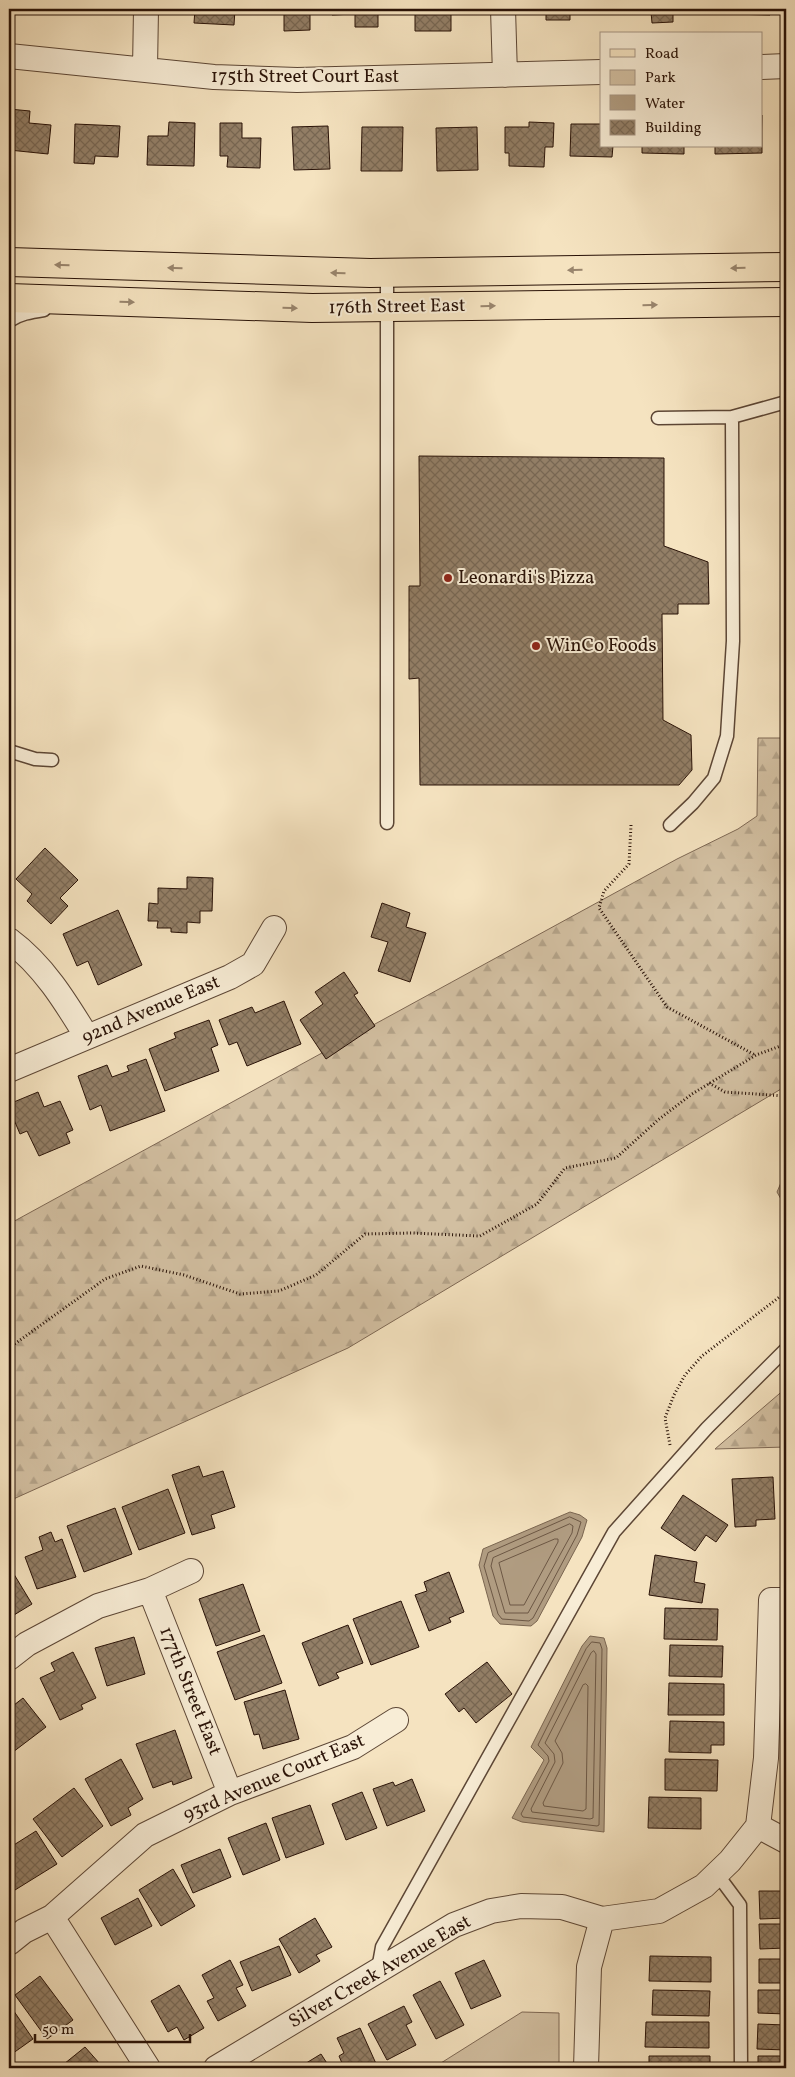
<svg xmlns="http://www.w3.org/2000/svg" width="795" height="2077" viewBox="0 0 795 2077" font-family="Vollkorn,serif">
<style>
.green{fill:#d2bfa1;stroke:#7e6854}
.forest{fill:url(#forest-firs);stroke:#7e6854}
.water{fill:#b09c81;stroke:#7a6550}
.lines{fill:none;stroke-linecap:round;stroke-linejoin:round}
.shore{stroke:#6c5744;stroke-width:1}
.building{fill:url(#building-cross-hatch);stroke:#291207}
.lane-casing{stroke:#5c4635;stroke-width:15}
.street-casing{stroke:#5c4635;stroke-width:26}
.primary-casing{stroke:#291207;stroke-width:30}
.path{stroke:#291207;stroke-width:3;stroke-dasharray:1 2.5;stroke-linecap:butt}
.lane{stroke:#f8edd6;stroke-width:12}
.street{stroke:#f8edd6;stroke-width:24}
.primary{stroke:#f5e3c0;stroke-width:28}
.oneway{fill:#99856d}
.poi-dot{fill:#8f2418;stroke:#f8edd6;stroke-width:2}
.labels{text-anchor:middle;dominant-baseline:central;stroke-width:4;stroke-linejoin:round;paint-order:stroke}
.street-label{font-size:19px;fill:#291207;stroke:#f8edd6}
.poi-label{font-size:19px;fill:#291207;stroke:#f8edd6;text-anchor:start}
</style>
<defs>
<pattern id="forest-firs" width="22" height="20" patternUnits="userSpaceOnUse" patternTransform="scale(1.25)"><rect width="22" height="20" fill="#d2bfa1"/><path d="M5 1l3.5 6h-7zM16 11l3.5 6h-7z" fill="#b4a389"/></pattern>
<pattern id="building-cross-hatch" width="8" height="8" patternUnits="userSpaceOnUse" patternTransform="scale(1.25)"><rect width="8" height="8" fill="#937f67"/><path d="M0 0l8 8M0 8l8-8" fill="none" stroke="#786753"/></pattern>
</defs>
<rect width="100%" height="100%" fill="#f5e3c0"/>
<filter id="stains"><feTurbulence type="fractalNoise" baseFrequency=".004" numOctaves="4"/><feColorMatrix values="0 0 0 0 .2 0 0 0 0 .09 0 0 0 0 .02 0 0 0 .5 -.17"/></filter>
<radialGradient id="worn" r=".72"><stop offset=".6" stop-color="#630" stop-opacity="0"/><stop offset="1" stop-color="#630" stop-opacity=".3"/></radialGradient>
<path class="green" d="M522,2012l37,1v55h-126z"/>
<path class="forest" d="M758,738h28v348l-438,262 -339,153v-277l668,-365 61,-30 19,-13z
M786,1388v59l-71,2z"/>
<path class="water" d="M786,1171v37l-9,-16z
M570,1512l10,3 7,5 -5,17 -45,84 -6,5 -31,-2 -7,-8 -14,-51 4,-16z
M590,1636l14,2 3,10 -3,184 -82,-10 -10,-4 32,-58 -13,-13 51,-101z"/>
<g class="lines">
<path class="shore" d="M570,1517l11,5 -4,13 -44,83 -4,3 -27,-2 -4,-5 -14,-48 4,-13z
M570,1524l3,2 -1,7 -44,80h-23l-14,-47 2,-8z
M555,1539h3v3l-34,63h-14l-11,-42z
M592,1642l8,1 2,6 -3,176 -2,1 -74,-9 -2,-3 28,-53 -1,-5 -10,-11 48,-96z
M594,1651l2,3 -3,164 -3,1 -58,-7 -1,-3 24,-47 -1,-8 -9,-11 46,-90z
M586,1684l2,2 -2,123 -3,2 -39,-5 -1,-3 20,-40 -1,-10 -7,-12 28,-56z"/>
</g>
<path class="building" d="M195,9h40l-1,16 -40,-2z
M255,9h55v21l-26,1v-20h-29z
M332,9h46v18h-23v-13l-23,1z
M415,9h36v22h-36z
M546,9h50v4l-26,1v6h-24z
M612,9h61v13l-21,1 -1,-11h-39z
M728,9h42v6l-42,-1z
M9,109l21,2 -1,12 22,2 -3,29 -39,-4z
M762,115v38l-47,1v-8h46z
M601,119v27h12l-1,11 -42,-1 1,-32h30z
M169,122l26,1 -1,43 -47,-1 1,-29h20z
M529,122l25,1 -1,24h-8l-1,20 -35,-1v-13h-4v-26h24z
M220,123h22v15h19l-1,30 -33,-1 1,-11h-8z
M75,124l45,2 -2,31 -23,-1 -1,8 -20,-1z
M328,126l2,43 -36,1 -2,-43z
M362,127h41l-1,44h-41z
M477,127l1,43 -41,1 -1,-43z
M642,146h42v8l-42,-1z
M419,456l245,2v88l44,16 1,42h-31v10h-16l1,106 28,15 1,35 -13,15h-259l-1,-107 -10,1v-93h11z
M45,848l33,32 -18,18 8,8 -17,18 -24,-23 5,-7 -16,-15z
M187,877l26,1 -1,33h-12v12l-13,-1v11l-16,-1v-4h-14l1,-7h-10l1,-18 9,1v-16l29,1z
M382,903l28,10 -4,14 20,6 -16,49 -32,-11 10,-29 -17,-5z
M118,910l24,55 -44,20 -10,-24 -11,5 -14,-32z
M344,972l14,21 -4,2 21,31 -49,33 -26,-39 23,-16 -8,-12z
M284,1001l17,43 -54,22 -10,-24 -8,3 -10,-25 33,-13 3,6z
M209,1020l9,25 -7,3 8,23 -54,20 -16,-42 27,-11 -2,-5z
M146,1059l19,52 -55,20 -9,-26 -11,5 -12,-34 29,-11 5,12 17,-6 -2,-5z
M38,1092l6,15 16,-6 13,29 -7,3 4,10 -31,13 -12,-25 -7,3 -11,-26v-4z
M199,1466l4,11 20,-6 12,36 -24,8 4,13 -23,7 -20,-60z
M773,1477l2,42 -19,1v6l-21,1 -3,-48z
M782,1484h4v53h-2z
M168,1489l17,44 -46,17 -17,-43z
M683,1495l45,30 -12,17 -10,-7 -11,16 -34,-23z
M115,1508l17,46 -48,18 -17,-46z
M51,1532l4,10 7,-3 14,38 -39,12 -12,-32 18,-7 -4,-13z
M655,1555l42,7 -3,20 11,2 -3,19 -53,-8z
M9,1566l23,38 -18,11 -2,-4 -3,1z
M449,1572l15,40 -15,6 2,4 -22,9 -14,-36 12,-4 -3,-9z
M243,1584l17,47 -44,15 -17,-47z
M401,1601l18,46 -48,18 -18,-46z
M665,1608l53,1 -1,31 -53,-1z
M348,1625l15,38 -27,10 3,5 -20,8 -17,-43z
M264,1635l18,48 -47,17 -18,-48z
M134,1637l11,37 -38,12 -12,-38z
M670,1645l53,1 -1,31 -53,-1z
M73,1652l23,46 -15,7 2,4 -23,11 -20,-42 15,-7 -4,-8z
M487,1662l25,32 -36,29 -12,-15 -5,4 -14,-18z
M669,1683l55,1v31h-56z
M285,1690l14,49 -36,10 -4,-15 -5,1 -10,-33z
M23,1698l23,29 -33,25 -4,-5v-38z
M670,1721l54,1v23h-13v8l-42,-1z
M175,1730l17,48 -19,7 -1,-4 -19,7 -17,-44z
M121,1759l22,40 -15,9 3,7 -20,11 -26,-47z
M665,1759l53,1 -1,31 -52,-1z
M412,1779l13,32 -38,15 -14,-37 20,-7 2,4z
M74,1788l29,38 -41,31 -29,-38z
M362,1792l15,36 -31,12 -14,-36z
M649,1797l52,1v31l-53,-1z
M310,1805l14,39 -38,14 -14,-40z
M266,1823l14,37 -37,15 -15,-37z
M36,1831l21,33 -42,26 -6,-10v-32z
M220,1849l11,28 -38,16 -12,-28z
M173,1869l22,37 -34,20 -22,-36z
M759,1891h27v27l-26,1z
M138,1898l14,28 -37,19 -14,-27z
M315,1918l17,29 -16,8 4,6 -21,12 -20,-34z
M759,1924h27v24l-26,1z
M279,1946l12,29 -39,16 -12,-29z
M650,1956l61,1v25l-62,-1z
M759,1959h27v24h-27z
M230,1960l13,25 -7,3 10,18 -28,15 -11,-20 7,-3 -12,-23z
M484,1960l17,36 -30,13 -16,-36z
M40,1976l33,44 -26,19 -32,-44z
M440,1981l24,44 -28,14 -23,-44z
M179,1985l25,43 -20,12 -7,-13 -9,5 -17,-31z
M653,1990l57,1 -1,25 -57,-1z
M758,1990h28v24l-28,-1z
M9,2004l24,35 -24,17z
M404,2006l8,16 -6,3 10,20 -29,15 -19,-36z
M646,2022h63v26l-64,-1z
M758,2024l28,1v25l-29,-1z
M360,2028l18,40h-34l-5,-12 5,-3 -7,-15z
M85,2047l15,17 -5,4h-36z
M321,2054l9,14h-32z
M649,2056h61v12h-61z
M758,2056h28v12h-28z"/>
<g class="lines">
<g class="lane-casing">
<path id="lane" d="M387,273v550
M9,321c10,-7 22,-9 35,-11
M658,418l74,-1 54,-15
M9,751l26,8 17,1
M670,825l23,-22 21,-25 13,-42 6,-95 -1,-224
M717,1874l23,31 1,163
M378,1969l4,-22 232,-415 93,-104 79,-79"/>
</g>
<g class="street-casing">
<path id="street" d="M503,9l2,66
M9,56l205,21 83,3 304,-8
M761,67l25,-1
M145,69l1,-60
M9,940c34,25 56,61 78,97
M9,1070l221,-93 23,-13 21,-36
M150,1590l80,203
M9,1658l18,-14 71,-38 52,-16 41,-19
M758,1826l8,-68 5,-158h15
M758,1826l28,15
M52,1917l96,151
M9,1943l15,-12 28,-14 93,-82 85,-42 123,-46 43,-27
M216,2068l238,-143 37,-14 30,-5 41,1 40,12 57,-8 45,-25 26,-25 28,-35
M586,2068l3,-101 13,-48"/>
</g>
<g class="primary-casing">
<path id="primary" d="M9,262l361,11 416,-6
M9,298l303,10 474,-6"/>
</g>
<path class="path" d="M631,825l-2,39 -25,27 -5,17 68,99 88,48
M709,1083l16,9 61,4
M9,1348l96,-69 36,-13 43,9 56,19 39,-3 37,-16 49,-41 47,-1 68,3 57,-32 28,-36 51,-10 42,-38 34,-26 64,-39 30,-11
M670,1445l-5,-27 9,-23 11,-20 17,-19 84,-64"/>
<use href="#lane" class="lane"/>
<use href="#street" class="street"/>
<use href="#primary" class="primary"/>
</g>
<defs><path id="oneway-solid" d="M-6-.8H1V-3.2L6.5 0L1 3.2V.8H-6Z" transform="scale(1.25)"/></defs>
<g class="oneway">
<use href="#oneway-solid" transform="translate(62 265) rotate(-178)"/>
<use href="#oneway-solid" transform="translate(175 268) rotate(-178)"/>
<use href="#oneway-solid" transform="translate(738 268) rotate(179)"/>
<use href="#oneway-solid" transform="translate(575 270) rotate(179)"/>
<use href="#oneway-solid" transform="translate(338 273) rotate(-178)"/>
<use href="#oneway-solid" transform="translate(127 302) rotate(2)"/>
<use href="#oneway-solid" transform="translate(650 305) rotate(-1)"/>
<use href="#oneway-solid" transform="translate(488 306) rotate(-1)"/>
<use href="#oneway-solid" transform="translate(290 308) rotate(2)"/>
</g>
<g class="poi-dot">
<circle cx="448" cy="578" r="5"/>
<circle cx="536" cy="646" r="5"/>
</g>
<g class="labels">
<g class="street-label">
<text x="305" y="77">175th Street Court East</text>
<text transform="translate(397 307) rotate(-1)">176th Street East</text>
<text transform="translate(151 1010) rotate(-23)">92nd Avenue East</text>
<text transform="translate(190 1691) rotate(68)">177th Street East</text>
<text transform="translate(274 1778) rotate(-23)">93rd Avenue Court East</text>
<text transform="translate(380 1972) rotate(-30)">Silver Creek Avenue East</text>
</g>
<g class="poi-label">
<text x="458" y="578">Leonardi's Pizza</text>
<text x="546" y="646">WinCo Foods</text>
</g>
</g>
<rect width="795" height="2077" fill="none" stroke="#f5e3c0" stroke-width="30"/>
<rect x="10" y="10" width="775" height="2057" fill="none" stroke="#291207" stroke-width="2.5"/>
<rect x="15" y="15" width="765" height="2047" fill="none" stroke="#291207"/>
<rect x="600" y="32" width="162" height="115" fill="#f8edd6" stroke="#a59583"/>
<rect x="610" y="49" width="25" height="8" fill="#f5e3c0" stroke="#a59583"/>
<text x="645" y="58" font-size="15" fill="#291207">Road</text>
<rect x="610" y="70" width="25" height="15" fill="#d2bfa1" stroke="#a59583"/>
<text x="645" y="82" font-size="15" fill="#291207">Park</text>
<rect x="610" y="95" width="25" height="15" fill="#b09c81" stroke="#a59583"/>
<text x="645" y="108" font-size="15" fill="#291207">Water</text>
<rect x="610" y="120" width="25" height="15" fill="url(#building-cross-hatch)" stroke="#a59583"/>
<text x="645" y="132" font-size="15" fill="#291207">Building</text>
<path d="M35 2034v8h155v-8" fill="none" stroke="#291207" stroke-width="2.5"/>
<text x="42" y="2034" font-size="15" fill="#291207" stroke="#f8edd6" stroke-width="4" paint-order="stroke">50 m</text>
<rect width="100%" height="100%" filter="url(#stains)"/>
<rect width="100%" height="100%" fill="url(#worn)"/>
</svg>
